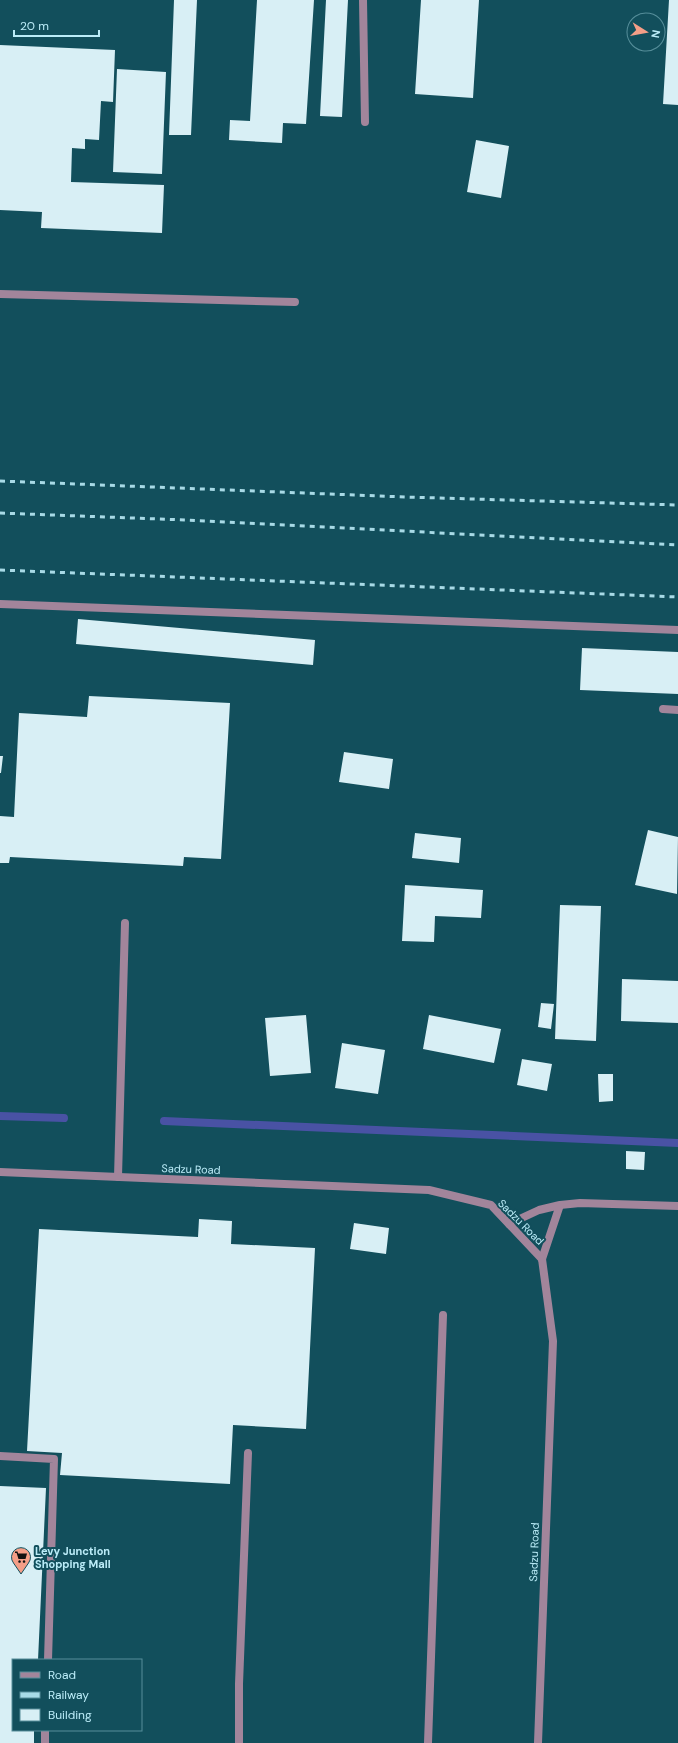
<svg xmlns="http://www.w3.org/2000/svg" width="678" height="1743" viewBox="0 0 678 1743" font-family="'DM Sans',sans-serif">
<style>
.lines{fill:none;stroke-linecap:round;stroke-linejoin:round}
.stream{stroke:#4952a4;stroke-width:8}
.building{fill:#d8eff5}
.lane{stroke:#a2859b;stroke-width:8}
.street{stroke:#a2859b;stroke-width:8}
.rail{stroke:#a8dae6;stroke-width:3;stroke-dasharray:5 5;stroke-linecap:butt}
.labels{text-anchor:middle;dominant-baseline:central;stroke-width:4;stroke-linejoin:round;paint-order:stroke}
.street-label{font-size:11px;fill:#bbecf8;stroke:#124f5c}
.poi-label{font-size:11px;font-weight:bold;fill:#bbecf8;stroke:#124f5c;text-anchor:start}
</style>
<rect width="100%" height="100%" fill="#124f5c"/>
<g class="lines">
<path class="stream" d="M0,1116l64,2
M164,1121l514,22"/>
</g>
<path class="building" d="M174,0h23l-6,135h-22z
M257,0h57l-8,124 -23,-1 -1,20 -53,-3 1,-20 20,1z
M326,0h22l-6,117 -22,-1z
M421,0h58l-6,98 -58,-4z
M669,0h9v105l-15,-1z
M0,45l115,5 -2,52 -12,-1 -2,39 -14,-1v10l-13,-1 -1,34 93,3 -2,48 -121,-5 1,-16 -42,-2z
M117,69l49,3 -4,102 -49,-2z
M476,140l33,6 -8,52 -34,-6z
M78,619l237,21 -2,25 -237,-21z
M582,648l96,4v42l-98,-4z
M89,696l141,7 -9,156 -37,-2 -1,9 -173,-9 -1,6h-9v-47l14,1 5,-104 68,4z
M344,752l49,7 -4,30 -50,-7z
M0,756h3l-2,17h-1z
M648,830l30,7 -1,57 -42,-9z
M415,833l46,5 -2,25 -47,-5z
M405,885l78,5 -2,28 -46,-2 -1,26 -32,-1z
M560,905l41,1 -5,135 -41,-2z
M622,979l56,2v42l-57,-2z
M541,1003l13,1 -3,25 -13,-2z
M306,1015l5,58 -41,3 -5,-58z
M429,1015l72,14 -7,34 -71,-14z
M342,1043l43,7 -7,44 -43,-6z
M522,1059l30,5 -5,27 -30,-6z
M598,1074h15v27l-14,1z
M626,1151l19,1 -1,18 -18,-1z
M199,1219l33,2 -1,23 84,4 -9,181 -73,-4 -3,59 -170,-9 2,-22 -35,-2 12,-222 159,8z
M354,1223l35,5 -3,26 -36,-5z
M0,1486l46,2 -8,172h-25v70h21v13h-34z"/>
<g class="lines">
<path class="lane" d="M363,0l2,122
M0,294l295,8
M0,604l678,26
M663,709l15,1
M118,1177l7,-254
M509,1224l30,-14 21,-5 20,-2 98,3
M542,1259l18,-54
M0,1456l54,3 -6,201
M45,1743v-13
M239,1743v-59l9,-231
M428,1743l15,-428"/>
<path class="street" d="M0,1172l429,18 62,15 51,54 11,82 -15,402"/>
<path class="rail" d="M0,481l405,16 273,8
M0,513l186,7 492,25
M0,570l678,27"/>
</g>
<defs>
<g id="supermarket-pin" transform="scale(1)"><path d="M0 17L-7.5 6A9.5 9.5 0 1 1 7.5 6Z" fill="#f49e87" stroke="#124f5c"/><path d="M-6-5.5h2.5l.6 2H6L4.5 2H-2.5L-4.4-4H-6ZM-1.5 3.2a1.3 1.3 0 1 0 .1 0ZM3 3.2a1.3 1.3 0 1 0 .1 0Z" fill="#111"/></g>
</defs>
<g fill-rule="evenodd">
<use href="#supermarket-pin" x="21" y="1557"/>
</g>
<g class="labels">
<g class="street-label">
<text transform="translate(191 1169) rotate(2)">Sadzu Road</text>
<text transform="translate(521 1222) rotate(45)">Sadzu Road</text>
<text transform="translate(534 1552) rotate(-88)">Sadzu Road</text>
</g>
<g class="poi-label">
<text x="35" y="1551">Levy Junction<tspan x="35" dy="13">Shopping Mall</tspan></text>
</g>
</g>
<rect x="12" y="1659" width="130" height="72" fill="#124f5c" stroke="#568e9a"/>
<rect x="20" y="1672" width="20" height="6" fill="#a2859b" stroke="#568e9a"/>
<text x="48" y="1679" font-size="12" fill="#bbecf8">Road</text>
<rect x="20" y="1692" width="20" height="6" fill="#a8dae6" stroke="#568e9a"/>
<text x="48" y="1699" font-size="12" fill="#bbecf8">Railway</text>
<rect x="20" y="1709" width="20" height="12" fill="#d8eff5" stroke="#568e9a"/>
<text x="48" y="1719" font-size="12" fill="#bbecf8">Building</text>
<g transform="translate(646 32) rotate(101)"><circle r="19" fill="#124f5c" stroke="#568e9a"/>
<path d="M0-3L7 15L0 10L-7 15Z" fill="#f49e87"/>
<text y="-6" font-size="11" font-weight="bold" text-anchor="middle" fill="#bbecf8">N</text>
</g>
<path d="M14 30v6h85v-6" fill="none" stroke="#bbecf8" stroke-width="2"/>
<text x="20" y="30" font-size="12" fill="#bbecf8" stroke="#124f5c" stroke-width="3" paint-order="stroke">20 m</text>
</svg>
